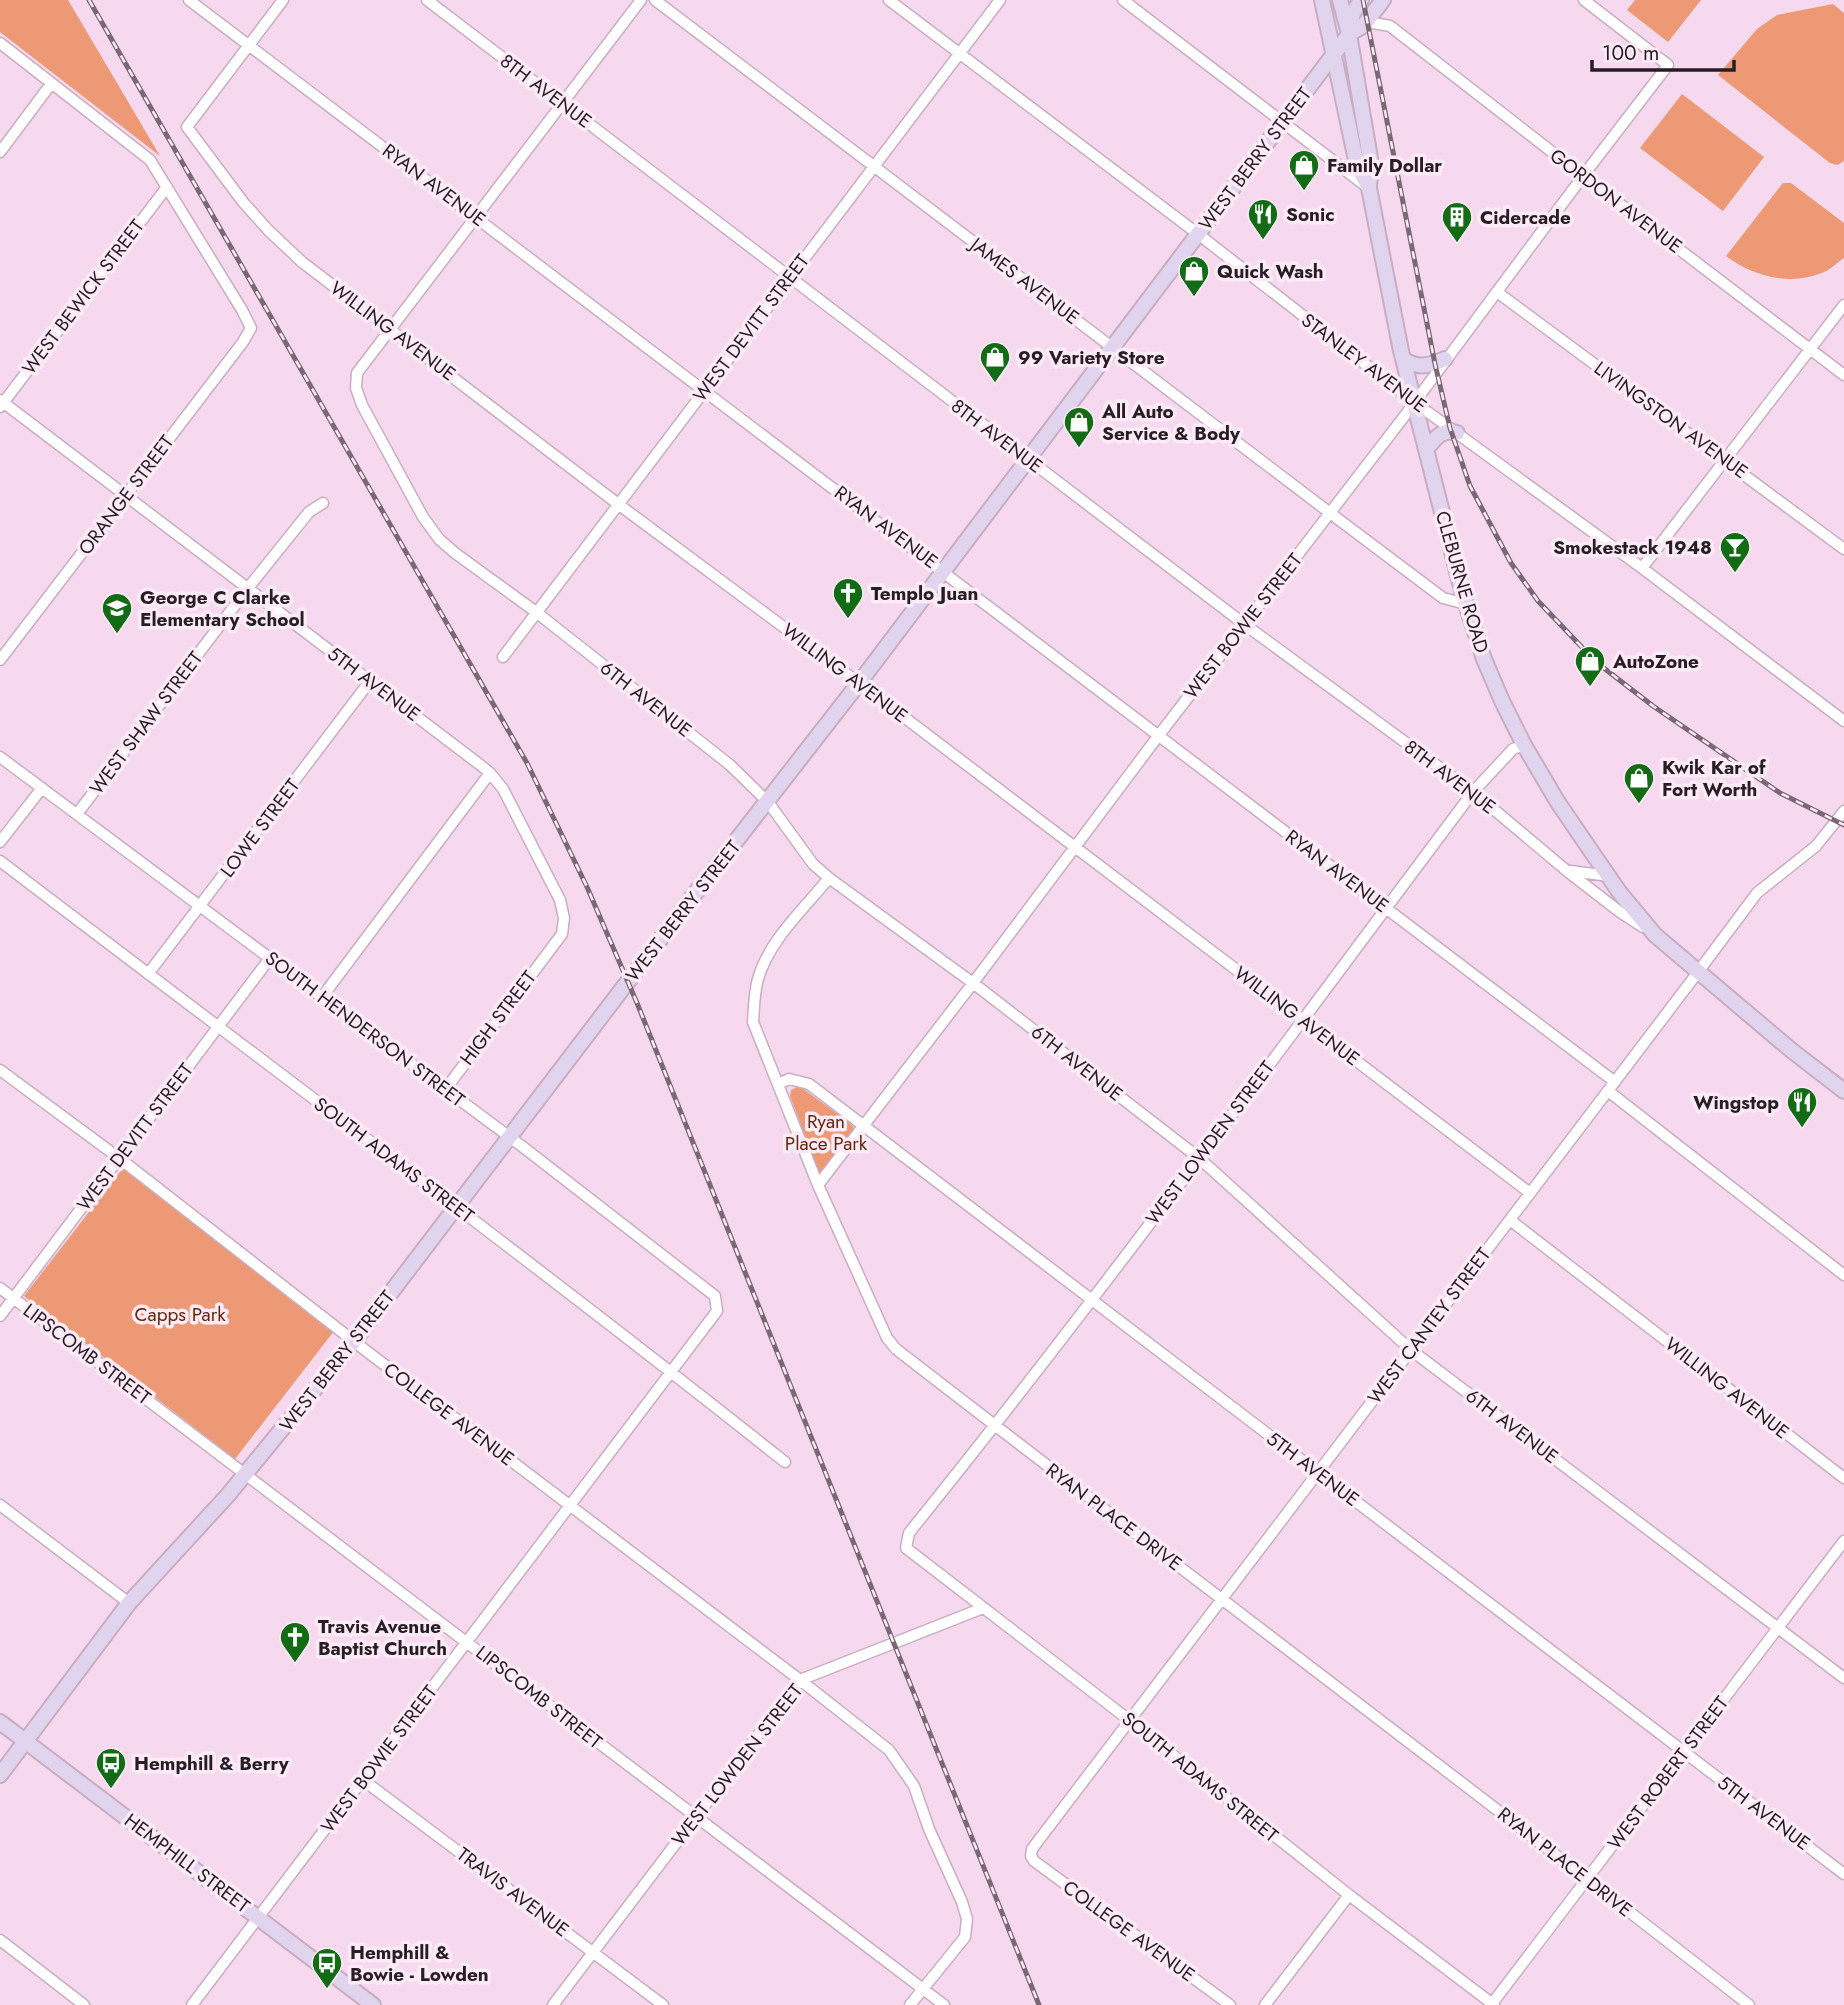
<svg xmlns="http://www.w3.org/2000/svg" width="1844" height="2005" viewBox="0 0 1844 2005" font-family="Jost,sans-serif">
<style>
.green{fill:#ee9975}
.lines{fill:none;stroke-linecap:round;stroke-linejoin:round}
.street-casing{stroke:#c9adc1;stroke-width:13}
.secondary-casing{stroke:#c9adc1;stroke-width:18}
.street{stroke:#fff;stroke-width:10}
.secondary{stroke:#e0d4ee;stroke-width:14}
.rail-casing{stroke:#7a6875;stroke-width:5}
.rail{stroke:#fcebf7;stroke-width:2.5;stroke-dasharray:8;stroke-linecap:butt}
.labels{text-anchor:middle;dominant-baseline:central;stroke-width:7;stroke-linejoin:round;paint-order:stroke}
.street-label{font-size:19px;fill:#271d24;stroke:#fcebf7}
.poi-label{font-size:19px;font-weight:bold;fill:#271d24;stroke:#fcebf7;text-anchor:start}
.park-label{font-size:19px;fill:#63270a;stroke:#fcebf7}
</style>
<rect width="100%" height="100%" fill="#f6d9ee"/>
<path class="green" d="M0,0h68l92,156 -160,-124z
M1635,0h66l-33,42 -41,-32z
M1833,4l11,9v148l-6,4 -8,-2 -112,-88 39,-46 20,-14z
M1682,94l82,63 -41,54 -83,-63z
M1783,183h8l53,40v35c-6,4 -12,10 -18,13 -34,16 -72,6 -100,-15z
M797,1087l5,1 49,36 3,4 -1,4 -33,43 -30,-79 1,-6z
M123,1168l211,163 -99,128 -211,-163z"/>
<g class="lines">
<g class="street-casing">
<path id="street" d="M189,0l1426,1082
M283,0l-96,127 56,75 26,29 33,31 316,242 253,188 659,501
M427,0l817,624 229,168 94,79 53,41 23,15
M641,0l-284,373 -1,15 6,17 61,112 16,22 16,14 81,59 194,153 38,37 45,62 16,14 144,105 226,175 212,192 433,328
M655,0l683,519 105,79 23,6
M889,0l309,234 216,168 228,166 202,153
M1123,0l243,186
M1365,24l8,-1 17,3 193,150 261,199
M0,43l150,117 92,150 9,18 -8,14 -243,318
M0,152l51,-68
M1497,292l347,257
M0,400l479,364 11,9 13,16 57,111 4,18 -2,16 -117,156
M0,407l167,-220
M1642,568l202,-263
M503,657l497,-657
M0,757l523,390 192,149 2,15 -525,694
M77,814l171,-226 61,-76 14,-9
M0,842l42,-54
M0,861c262,200 527,396 785,601
M1571,871l38,5
M829,878c-25,31 -60,62 -71,101 -4,14 -4,29 -5,43l65,163 69,153 9,11c284,220 571,435 853,656
M148,974l222,-293
M322,997l168,-224
M0,1070l119,88 250,195 431,327 89,70 25,36 15,43 33,73 5,17 -2,18 -55,68
M778,1084l11,-5 20,5 1035,790
M1608,1091l236,184
M818,1185l155,-202 186,-248 244,-317 180,-242 85,-111 -84,-65
M1510,1220l334,258
M0,1288l944,717
M0,1316l270,-358
M0,1505l129,98
M363,1780l300,225
M0,1940l84,65
M553,2005l247,-325 183,-72
M1230,2005l-196,-144 -3,-5 1,-7 660,-869 65,-87 59,-47 28,-35
M1265,2005l84,-110
M1491,2005l353,-464
M1494,2005l-145,-110 -220,-175 -223,-172 3,-15c195,-242 378,-493 564,-741l40,-43 11,-4"/>
</g>
<g class="secondary-casing">
<path id="secondary" d="M1322,0l35,165 12,23 32,163 62,244 21,64 18,42 22,44 33,56 34,50 29,42 35,42 136,115 53,41
M1340,0l9,34 22,130 -2,23
M1350,29l3,-16 8,-13
M1403,359c15,10 26,7 42,0
M1426,450c8,-11 16,-22 31,-17
M0,1722l373,283
M0,1775l129,-172 99,-108 126,-154 336,-441 169,-217 490,-649 14,-8 20,-26"/>
</g>
<use href="#street" class="street"/>
<use href="#secondary" class="secondary"/>
<g class="rail-casing">
<path id="rail" d="M89,0l438,763 60,124 50,116 402,1002
M1363,0l72,364 15,64 20,58 41,77 27,38 58,61 57,44 127,87 64,32"/>
</g>
<use href="#rail" class="rail"/>
</g>
<defs>
<g id="shop-pin" transform="scale(1.575)"><path d="M0 17L-7.5 6A9.5 9.5 0 1 1 7.5 6Z" fill="#136c15" stroke="#fcebf7"/><path d="M-5-2.5h2.3a2.7 3.5 0 0 1 5.4 0H5L5.5 6h-11ZM-1.5-2.5h3a1.5 2.3 0 0 0-3 0Z" fill="#fff"/></g>
<g id="restaurant-pin" transform="scale(1.575)"><path d="M0 17L-7.5 6A9.5 9.5 0 1 1 7.5 6Z" fill="#136c15" stroke="#fcebf7"/><path d="M-5-6h1v4h1v-4h1v4h1v-4h1v5L-1.5 .5V6h-2V.5L-5-1ZM5-6V6H3V1.5H1.5Q1.5-4 5-6Z" fill="#fff"/></g>
<g id="building-pin" transform="scale(1.575)"><path d="M0 17L-7.5 6A9.5 9.5 0 1 1 7.5 6Z" fill="#136c15" stroke="#fcebf7"/><path d="M-4-6H4V6H1V3H-1V6H-4ZM-2.5-4.3h1.7v1.8h-1.7ZM.8-4.3h1.7v1.8H.8ZM-2.5-1h1.7V.8h-1.7ZM.8-1h1.7V.8H.8Z" fill="#fff"/></g>
<g id="bar-pin" transform="scale(1.575)"><path d="M0 17L-7.5 6A9.5 9.5 0 1 1 7.5 6Z" fill="#136c15" stroke="#fcebf7"/><path d="M-6-5H6L.8 .8V4.5H3.5V6h-7V4.5H-.8V.8Z" fill="#fff"/></g>
<g id="church-pin" transform="scale(1.575)"><path d="M0 17L-7.5 6A9.5 9.5 0 1 1 7.5 6Z" fill="#136c15" stroke="#fcebf7"/><path d="M-1.2-6h2.4v3.5h3.3v2.4h-3.3V6h-2.4V-.1h-3.3v-2.4h3.3Z" fill="#fff"/></g>
<g id="school-pin" transform="scale(1.575)"><path d="M0 17L-7.5 6A9.5 9.5 0 1 1 7.5 6Z" fill="#136c15" stroke="#fcebf7"/><path d="M0-5L7-2L0 1L-7-2ZM-4 1L0 2.5L4 1V4Q0 6-4 4Z" fill="#fff"/></g>
<g id="bus-pin" transform="scale(1.575)"><path d="M0 17L-7.5 6A9.5 9.5 0 1 1 7.5 6Z" fill="#136c15" stroke="#fcebf7"/><path d="M-5-6H5V4H4V6H2V4H-2V6H-4V4H-5ZM-3.5-4V0h7V-4ZM-3.5 1.2v1.5H-2V1.2ZM2 1.2v1.5H3.5V1.2Z" fill="#fff"/></g>
</defs>
<g fill-rule="evenodd">
<use href="#shop-pin" x="1304" y="165"/>
<use href="#restaurant-pin" x="1263" y="214"/>
<use href="#building-pin" x="1457" y="217"/>
<use href="#shop-pin" x="1194" y="271"/>
<use href="#shop-pin" x="995" y="357"/>
<use href="#shop-pin" x="1079" y="422"/>
<use href="#bar-pin" x="1735" y="547"/>
<use href="#church-pin" x="848" y="593"/>
<use href="#school-pin" x="117" y="608"/>
<use href="#shop-pin" x="1590" y="661"/>
<use href="#shop-pin" x="1639" y="778"/>
<use href="#restaurant-pin" x="1802" y="1102"/>
<use href="#church-pin" x="295" y="1637"/>
<use href="#bus-pin" x="111" y="1763"/>
<use href="#bus-pin" x="327" y="1963"/>
</g>
<g class="labels">
<g class="street-label">
<text transform="translate(546 91) rotate(37)">8TH AVENUE</text>
<text transform="translate(1255 159) rotate(-53)">WEST BERRY STREET</text>
<text transform="translate(434 185) rotate(37)">RYAN AVENUE</text>
<text transform="translate(1616 201) rotate(37)">GORDON AVENUE</text>
<text transform="translate(1025 281) rotate(37)">JAMES AVENUE</text>
<text transform="translate(83 297) rotate(-53)">WEST BEWICK STREET</text>
<text transform="translate(751 328) rotate(-53)">WEST DEVITT STREET</text>
<text transform="translate(393 331) rotate(37)">WILLING AVENUE</text>
<text transform="translate(1364 363) rotate(37)">STANLEY AVENUE</text>
<text transform="translate(1671 420) rotate(36)">LIVINGSTON AVENUE</text>
<text transform="translate(997 436) rotate(37)">8TH AVENUE</text>
<text transform="translate(126 495) rotate(-53)">ORANGE STREET</text>
<text transform="translate(886 527) rotate(37)">RYAN AVENUE</text>
<text transform="translate(1462 582) rotate(74)">CLEBURNE ROAD</text>
<text transform="translate(1243 626) rotate(-52)">WEST BOWIE STREET</text>
<text transform="translate(845 673) rotate(37)">WILLING AVENUE</text>
<text transform="translate(374 684) rotate(37)">5TH AVENUE</text>
<text transform="translate(646 699) rotate(38)">6TH AVENUE</text>
<text transform="translate(146 723) rotate(-53)">WEST SHAW STREET</text>
<text transform="translate(1450 777) rotate(37)">8TH AVENUE</text>
<text transform="translate(260 828) rotate(-53)">LOWE STREET</text>
<text transform="translate(1337 871) rotate(37)">RYAN AVENUE</text>
<text transform="translate(683 911) rotate(-52)">WEST BERRY STREET</text>
<text transform="translate(1297 1016) rotate(37)">WILLING AVENUE</text>
<text transform="translate(498 1018) rotate(-53)">HIGH STREET</text>
<text transform="translate(365 1029) rotate(37)">SOUTH HENDERSON STREET</text>
<text transform="translate(1077 1063) rotate(38)">6TH AVENUE</text>
<text transform="translate(135 1137) rotate(-53)">WEST DEVITT STREET</text>
<text transform="translate(1210 1143) rotate(-53)">WEST LOWDEN STREET</text>
<text transform="translate(394 1160) rotate(37)">SOUTH ADAMS STREET</text>
<text transform="translate(1429 1326) rotate(-53)">WEST CANTEY STREET</text>
<text transform="translate(87 1354) rotate(37)">LIPSCOMB STREET</text>
<text transform="translate(337 1361) rotate(-52)">WEST BERRY STREET</text>
<text transform="translate(1727 1388) rotate(38)">WILLING AVENUE</text>
<text transform="translate(449 1414) rotate(37)">COLLEGE AVENUE</text>
<text transform="translate(1512 1426) rotate(37)">6TH AVENUE</text>
<text transform="translate(1313 1469) rotate(37)">5TH AVENUE</text>
<text transform="translate(1114 1517) rotate(37)">RYAN PLACE DRIVE</text>
<text transform="translate(539 1697) rotate(38)">LIPSCOMB STREET</text>
<text transform="translate(379 1759) rotate(-53)">WEST BOWIE STREET</text>
<text transform="translate(737 1765) rotate(-52)">WEST LOWDEN STREET</text>
<text transform="translate(1668 1773) rotate(-53)">WEST ROBERT STREET</text>
<text transform="translate(1200 1777) rotate(39)">SOUTH ADAMS STREET</text>
<text transform="translate(1764 1813) rotate(37)">5TH AVENUE</text>
<text transform="translate(1565 1862) rotate(38)">RYAN PLACE DRIVE</text>
<text transform="translate(187 1863) rotate(37)">HEMPHILL STREET</text>
<text transform="translate(513 1892) rotate(37)">TRAVIS AVENUE</text>
<text transform="translate(1129 1931) rotate(36)">COLLEGE AVENUE</text>
</g>
<g class="poi-label">
<text x="1327" y="165">Family Dollar</text>
<text x="1286" y="214">Sonic</text>
<text x="1480" y="217">Cidercade</text>
<text x="1217" y="271">Quick Wash</text>
<text x="1018" y="357">99 Variety Store</text>
<text x="1102" y="411">All Auto<tspan x="1102" dy="22">Service &amp; Body</tspan></text>
<text x="1712" y="547" text-anchor="end">Smokestack 1948</text>
<text x="871" y="593">Templo Juan</text>
<text x="140" y="597">George C Clarke<tspan x="140" dy="22">Elementary School</tspan></text>
<text x="1613" y="661">AutoZone</text>
<text x="1662" y="767">Kwik Kar of<tspan x="1662" dy="22">Fort Worth</tspan></text>
<text x="1779" y="1102" text-anchor="end">Wingstop</text>
<text x="318" y="1626">Travis Avenue<tspan x="318" dy="22">Baptist Church</tspan></text>
<text x="134" y="1763">Hemphill &amp; Berry</text>
<text x="350" y="1952">Hemphill &amp;<tspan x="350" dy="22">Bowie - Lowden</tspan></text>
</g>
<g class="park-label">
<text x="826" y="1121">Ryan<tspan x="826" dy="22">Place Park</tspan></text>
<text x="180" y="1314">Capps Park</text>
</g>
</g>
<path d="M1592 60v10h142v-10" fill="none" stroke="#271d24" stroke-width="3.5"/>
<text x="1602" y="60" font-size="21" fill="#271d24" stroke="#fcebf7" stroke-width="5" paint-order="stroke">100 m</text>
</svg>
